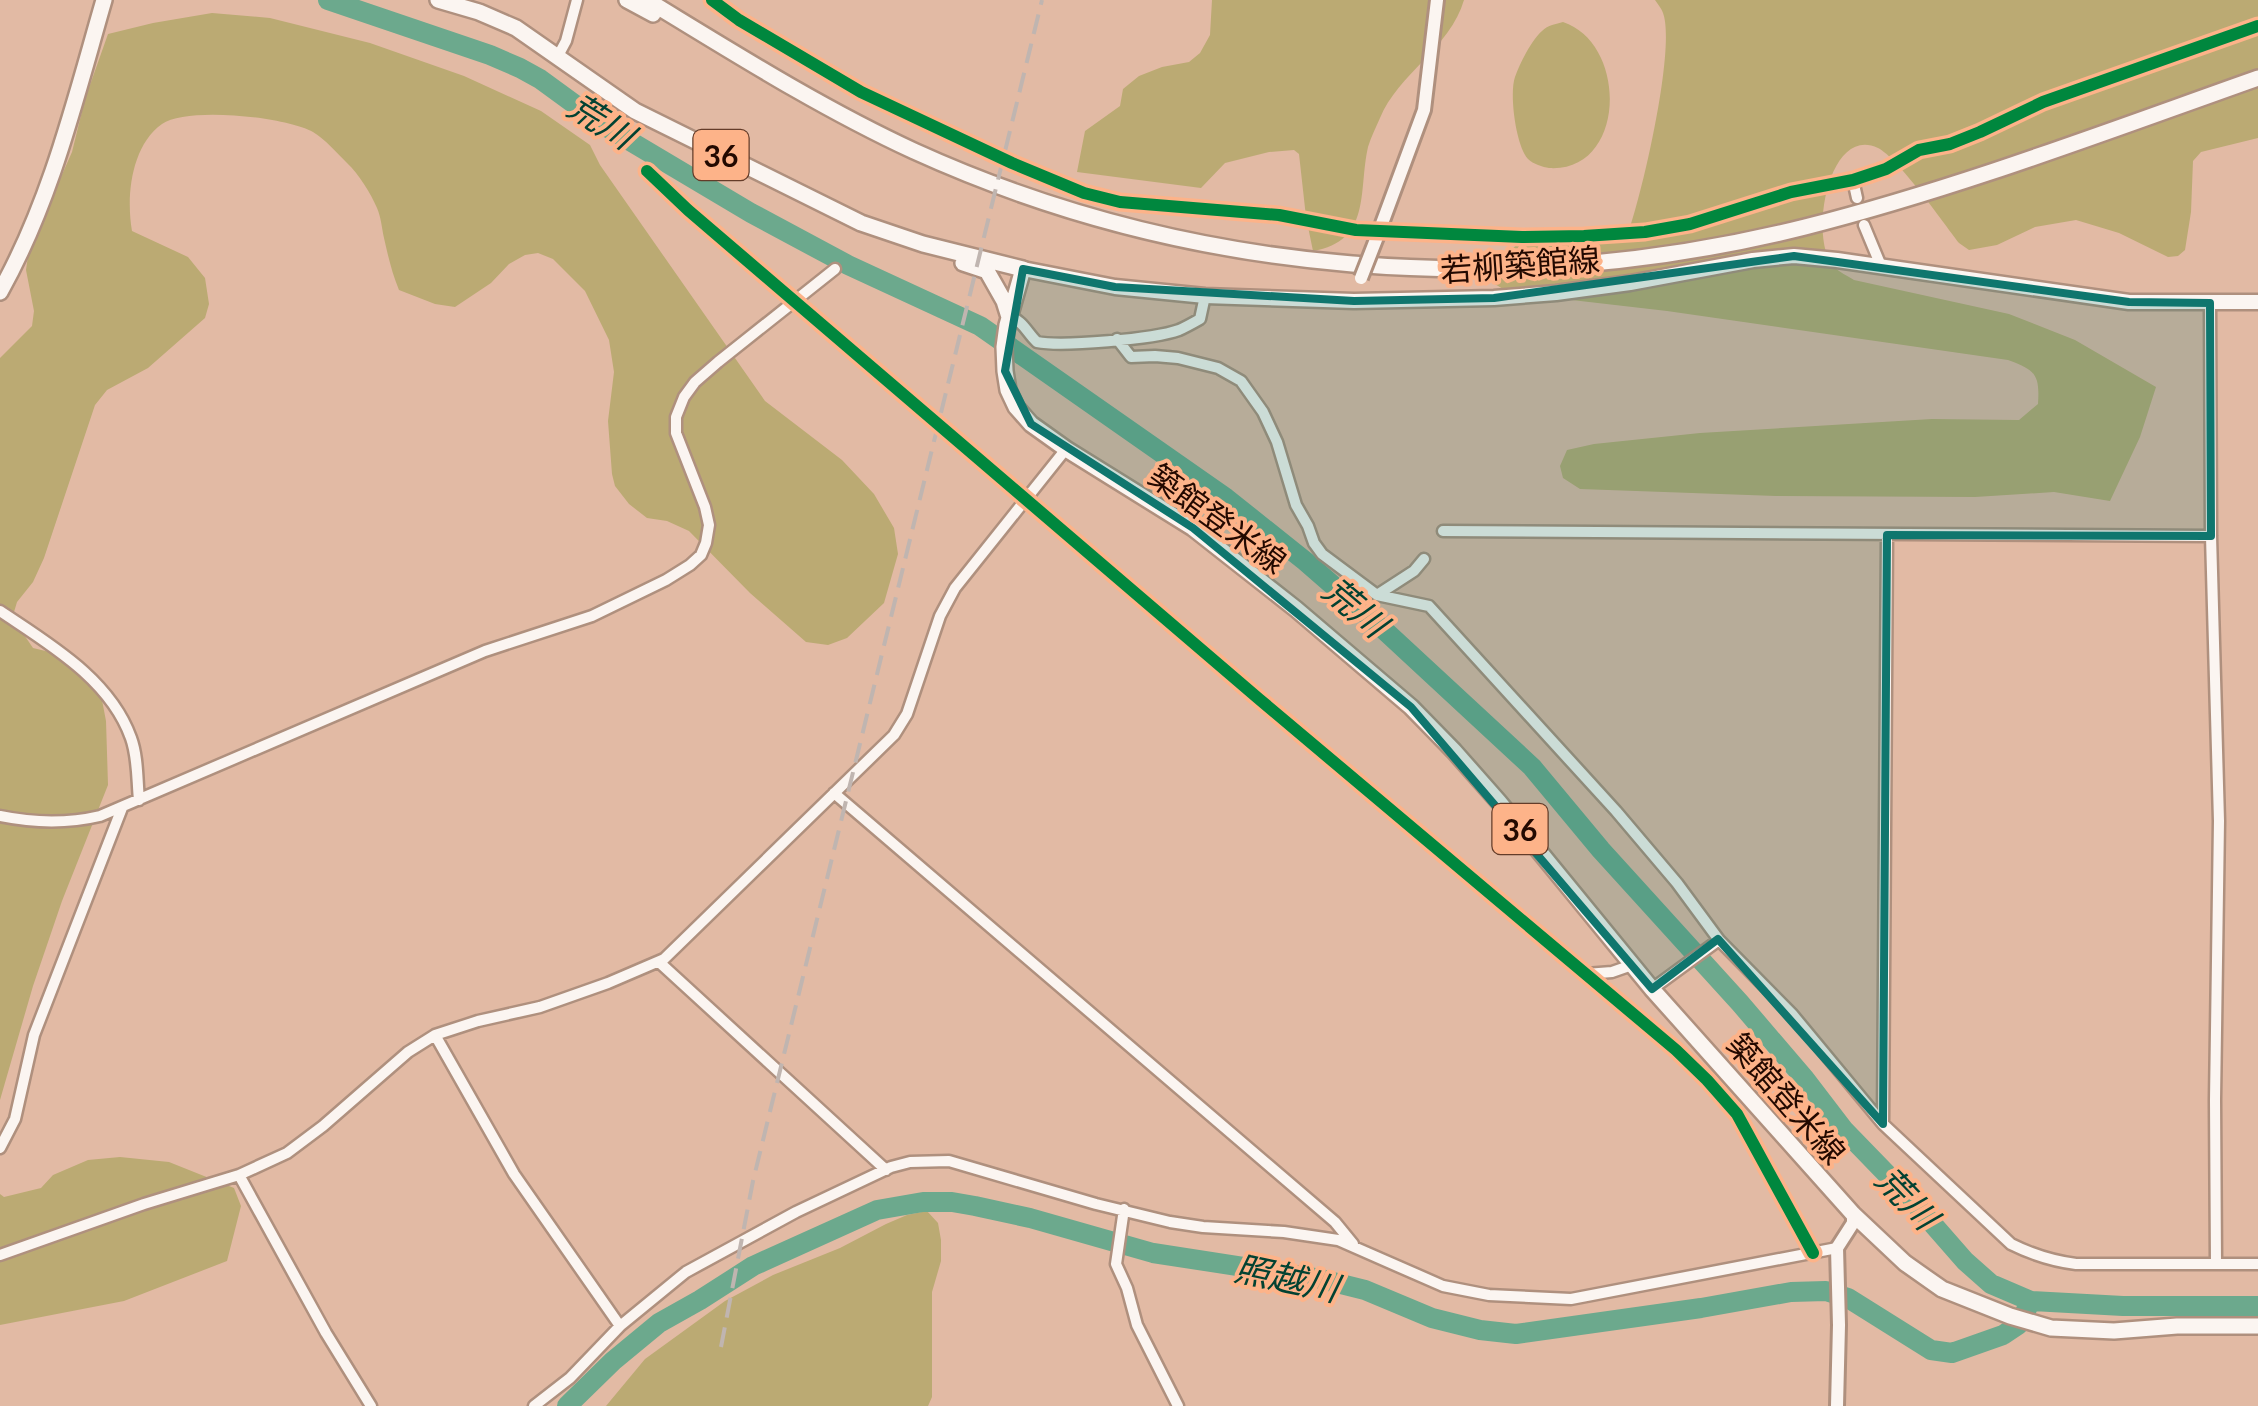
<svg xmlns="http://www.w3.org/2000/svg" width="2258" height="1406" viewBox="0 0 2258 1406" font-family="Lato,'Noto Sans JP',sans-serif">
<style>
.green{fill:#bbaa73}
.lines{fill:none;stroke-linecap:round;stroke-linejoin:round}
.river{stroke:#6ca98d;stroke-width:20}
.minor-casing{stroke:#af907e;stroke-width:15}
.tertiary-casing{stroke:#af907e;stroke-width:18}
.secondary-casing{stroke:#af907e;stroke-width:19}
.primary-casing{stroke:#af907e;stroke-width:20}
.minor{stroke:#fbf5f1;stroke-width:10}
.tertiary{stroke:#fbf5f1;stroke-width:12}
.secondary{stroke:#fbf5f1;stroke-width:14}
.primary{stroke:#fbf5f1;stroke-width:15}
.rail{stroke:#c0b5b0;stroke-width:4;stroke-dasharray:20 10;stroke-linecap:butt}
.tertiary-bridge-casing{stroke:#af907e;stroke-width:18;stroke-linecap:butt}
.tertiary-bridge{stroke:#fbf5f1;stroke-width:12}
.cycleway-casing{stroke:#fdb389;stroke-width:19}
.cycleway{stroke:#00873e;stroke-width:12}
.marked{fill:#0f766e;fill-opacity:0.2;stroke:#0f766e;stroke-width:8;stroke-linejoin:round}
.labels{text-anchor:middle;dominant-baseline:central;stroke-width:8;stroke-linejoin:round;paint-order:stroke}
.shield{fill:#fdb389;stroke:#643c29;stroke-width:2.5}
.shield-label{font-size:30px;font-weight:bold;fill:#230900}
.street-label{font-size:32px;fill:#230900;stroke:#fdb389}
.water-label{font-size:35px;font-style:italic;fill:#034232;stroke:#fdb389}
</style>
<rect width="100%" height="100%" fill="#e2baa4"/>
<path class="green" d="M1212,0h252c-14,48 -66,74 -84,118 -4,9 -9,19 -12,29 -10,44 4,94 -55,104l-7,-34 -7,-63 -5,-4 -25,2 -44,11 -24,25 -124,-16 8,-41 35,-25 3,-17 16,-13 23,-9 27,-5 11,-9 10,-18z
M1655,0h603v138l-57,14 -8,9 -2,51 -6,38 -7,6 -10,1 -49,-24 -43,-13 -41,7 -38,18 -28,5 -10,-7c-16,-21 -61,-85 -81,-95 -50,-24 -70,92 -44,119 5,5 14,9 20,13l155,34 66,26 81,47 -16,50 -30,64 -56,-9 -79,5 -199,-1 -196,-7 -17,-11 -3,-12 7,-16 27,-6 106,-11 232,-14 87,1 19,-16c2,-30 -3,-34 -30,-44l-341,-49 -157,-18 -17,-10 -4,-20 36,-23h47l18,4 26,-4 12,-7c14,-38 48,-185 35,-220 -1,-4 -6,-10 -8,-13z
M212,13l58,5 100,25 94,33 77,35 49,34 10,20 165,236 77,59 32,34 20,34 4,26 -14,49 -37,35 -19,7 -22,-3 -56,-49 -61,-62 -22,-10 -20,-3 -18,-14 -14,-18 -3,-12 -4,-53 6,-49 -5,-32 -24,-49 -32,-32 -15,-6 -13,2 -16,9 -18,19 -36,24 -20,-3 -36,-14c-7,-17 -11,-34 -15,-52 -2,-9 -3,-21 -7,-30 -6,-14 -18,-34 -30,-45 -10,-10 -22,-24 -34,-31 -27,-15 -126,-26 -151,-8 -31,22 -36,73 -30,107l56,26 17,21 4,26 -4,14 -57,50 -41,22 -12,15 -51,153 -11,24 -16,20 -3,10 2,11 17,25 33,8 25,15 11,29 4,21 2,64 -46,116 -29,85 -33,114v-742l32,-32 2,-15 -8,-41 3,-21 43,-97 13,-53 23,-65 45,-11z
M1563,22c66,22 63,151 -14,146 -6,-1 -16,-4 -21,-9 -12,-13 -19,-65 -13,-82 5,-14 16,-36 27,-46 6,-6 14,-7 21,-9z
M120,1157l49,5 65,26 7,18 -14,55 -103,40 -124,24v-131l4,3 37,-9 12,-13 35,-15z
M927,1211l11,12 3,17v21l-9,31v105l-4,9h-322l39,-47 80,-58 48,-26 67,-27 46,-24 21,-9z"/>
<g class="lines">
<path class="river" d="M328,0l162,55 30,13 20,11 63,46 148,88 97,52 132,61 246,172 79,63 78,68 149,138 69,83 139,153 65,76 39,51 65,67 56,64 26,23 40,17 92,5h135
M567,1406l46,-45 46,-38 41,-23 53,-34 124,-56 46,-8h29l23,4 55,12 123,35 168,26 44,11 67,28 48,12 36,4 185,-26 90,-16 35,-1 22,7 83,52 21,3 51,-18 15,-10 12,-22"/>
<g class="minor-casing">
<path id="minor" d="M712,0l27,20 122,72 151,71 72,30 36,9 159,13 77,15 166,7 62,-1 61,-4 45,-8 101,-32 62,-12 33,-11 33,-19 31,-6 30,-12 63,-30 215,-76
M558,56l8,-15 11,-41
M647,171l41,39 571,489 417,351 31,30 30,34 76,139
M1853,180l4,18
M1864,225l17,41
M2210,303l1,233 8,285 -4,279 1,164
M1009,317c14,3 18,16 28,25 25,5 117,-3 142,-12 7,-3 14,-7 21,-11l5,-23
M1117,339l14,18 24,-1 23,2 40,10 23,13 22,31 14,30 19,63 12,21 6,17 8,11 55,41
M1443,531l768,5
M1424,559l-10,12 -37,24 52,11 187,205 61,72 42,57 73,74 91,110 128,120c22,11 41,17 65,20h182
M0,611c49,33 110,68 131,127 7,19 6,42 8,62
M834,793l501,429 18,22
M0,816c34,7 66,8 100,0l385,-165 107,-35 74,-36 24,-15 11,-10 5,-12 3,-18 -4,-18 -29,-74v-16l8,-20 11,-15 23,-20 117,-93
M659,962l227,208
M1586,974l26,-2 20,-7
M1652,989l67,-49
M435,1035l79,139 106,152
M1883,1124l4,-589
M0,1148l15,-29 19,-84 88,-227
M239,1175l87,158 45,73
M1124,1209l-8,55 11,24 10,37 41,81
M0,1255l144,-51 95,-29 48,-22 36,-27 85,-74 27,-17 43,-14 62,-14 68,-24 56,-24 230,-224 13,-21 33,-98 15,-28 111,-139
M534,1406l36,-28 50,-52 66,-54 110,-60 95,-45 19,-5 39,-1 147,43 74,18 33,5 81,5 54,8 105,46 46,9 82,4 266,-51"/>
</g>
<g class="tertiary-casing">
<path id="tertiary" d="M1377,237l47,-127 13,-110
M1837,1406l2,-81 -2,-77 16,-25v-9"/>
</g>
<g class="secondary-casing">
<path id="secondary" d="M1023,269l92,18 90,9 149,5 140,-3 62,-5 74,-10 123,-23 41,-4 43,4 292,42h129"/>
</g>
<g class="primary-casing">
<path id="primary" d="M438,0l41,12 37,16 119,83 226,112 62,21 100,25 -16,56 -3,22 1,24 3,19 8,17 15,17 35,25 127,79 103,81 115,98 43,44 45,51 153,187 201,225 52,49 37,26 68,27 41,12 63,3 63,-5h81
M627,0l26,14
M647,0c87,53 174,108 267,151 277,126 595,150 891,76 154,-39 303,-96 453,-149
M963,263l24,8 17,30 5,16
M0,292c51,-91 75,-192 104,-292"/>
</g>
<use href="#minor" class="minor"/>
<use href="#tertiary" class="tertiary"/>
<use href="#secondary" class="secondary"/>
<use href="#primary" class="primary"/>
<path class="rail" d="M721,1347l32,-166 289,-1181"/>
<g class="tertiary-bridge-casing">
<path id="tertiary-bridge" d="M1361,278l16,-41"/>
</g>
<use href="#tertiary-bridge" class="tertiary-bridge"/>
<g class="cycleway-casing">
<path id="cycleway" d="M712,0l27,20 122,72 151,71 72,30 36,9 159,13 77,15 166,7 62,-1 61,-4 45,-8 101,-32 62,-12 33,-11 33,-19 31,-6 30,-12 63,-30 215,-76
M647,171l41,39 571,489 417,351 31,30 30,34 76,139"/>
</g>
<use href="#cycleway" class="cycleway"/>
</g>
<path class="marked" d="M1794,256l335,46 81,1 1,233 -324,-1 -4,589 -165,-185 -66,50 -241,-282 -218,-179 -162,-104 -26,-53 18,-102 92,18 239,14 140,-3z"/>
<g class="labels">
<g class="shield">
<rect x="693.5" y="130" width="55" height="50" rx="8"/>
<rect x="1492.5" y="804" width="55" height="50" rx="8"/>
</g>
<g class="shield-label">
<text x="721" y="155">36</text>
<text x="1520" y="829">36</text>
</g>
<g class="street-label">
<text transform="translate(1520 264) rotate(-4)">若柳築館線</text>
<text transform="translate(1218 518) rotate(36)">築館登米線</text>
<text transform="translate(1787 1098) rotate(49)">築館登米線</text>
</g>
<g class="water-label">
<text transform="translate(602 120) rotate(32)">荒川</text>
<text transform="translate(1356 606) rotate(40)">荒川</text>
<text transform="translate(1908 1197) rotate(46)">荒川</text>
<text transform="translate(1287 1277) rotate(12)">照越川</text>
</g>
</g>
</svg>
